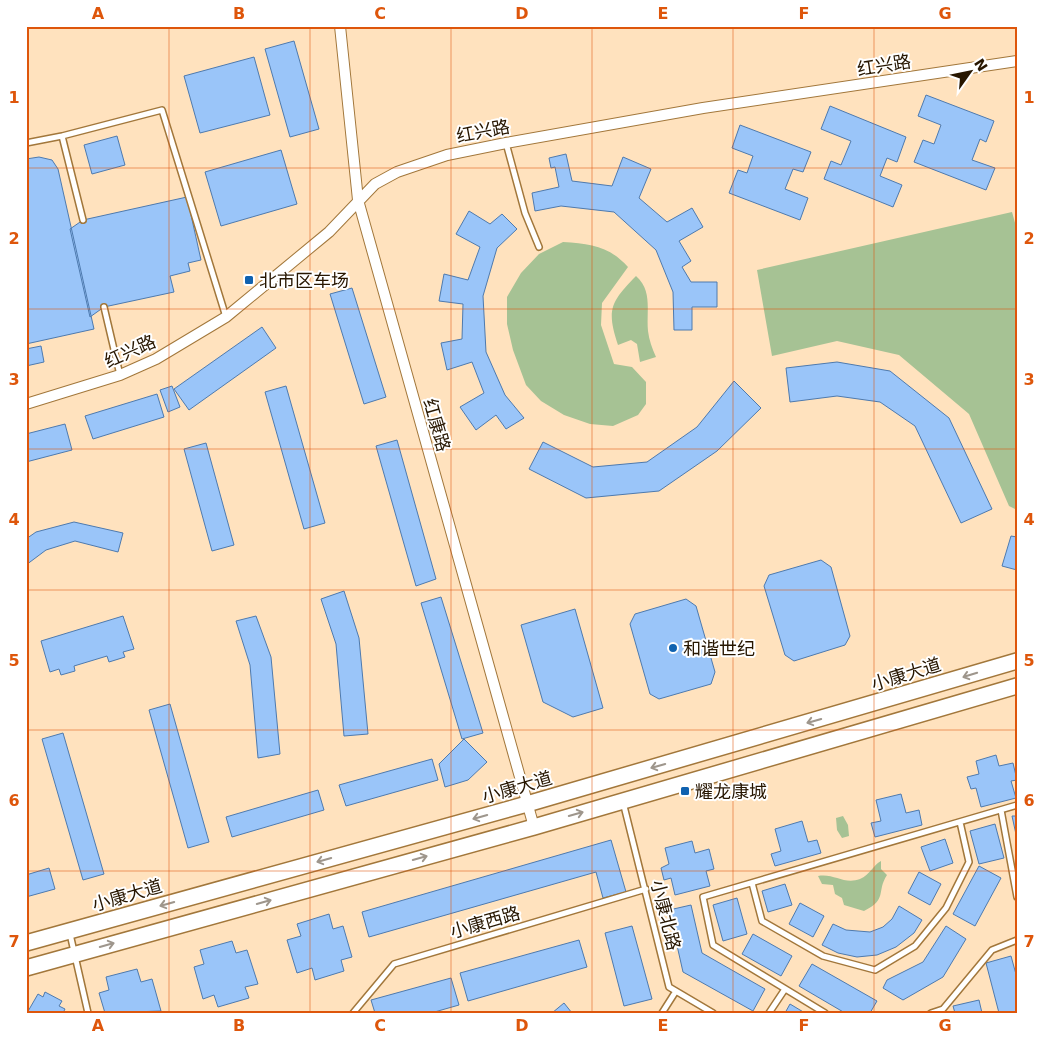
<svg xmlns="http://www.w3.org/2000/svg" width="1043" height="1039" viewBox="0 0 1043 1039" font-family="'DejaVu Sans','Noto Sans SC',sans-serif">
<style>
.green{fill:#a6c294}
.building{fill:#9ac5f9;stroke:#4e7aae}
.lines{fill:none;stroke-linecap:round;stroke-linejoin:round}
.lane-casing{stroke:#a2773b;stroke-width:8}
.street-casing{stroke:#a2773b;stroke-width:12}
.secondary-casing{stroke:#a2773b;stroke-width:18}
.lane{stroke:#fff;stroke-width:5}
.street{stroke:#fff;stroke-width:10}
.secondary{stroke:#fff;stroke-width:15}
.oneway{stroke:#9e968c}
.grid{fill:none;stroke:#de560b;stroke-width:1;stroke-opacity:0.55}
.poi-dot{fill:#1062b0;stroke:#fff;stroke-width:2}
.labels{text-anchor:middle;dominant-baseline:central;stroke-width:4;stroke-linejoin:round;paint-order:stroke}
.street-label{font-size:18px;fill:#271600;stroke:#fff}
.poi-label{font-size:18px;fill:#271600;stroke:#fff;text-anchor:start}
.neatline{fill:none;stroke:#de560b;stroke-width:2}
.grid-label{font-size:16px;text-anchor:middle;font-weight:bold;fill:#de560b}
</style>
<rect width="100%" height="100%" fill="#ffe2be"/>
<path class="green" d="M1012,212l5,18v280l-8,-4 -40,-92 -70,-59 -62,-14 -65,15 -15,-86z
M563,242c28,2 46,4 65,25l-26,36 -1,22 13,39 18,3 14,15v22l-8,11 -25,11 -23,-2 -26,-9 -23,-14 -15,-16 -13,-35 -6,-26v-27l14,-24 18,-19z
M636,276c17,15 10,35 12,55 1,9 4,17 8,26l-16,5 -3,-18 -6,-4 -13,5c-12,-36 -7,-43 18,-69z
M843,816l5,9 1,11 -7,2 -5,-8 -1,-12z
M881,861v8l6,6c-11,17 1,24 -23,36l-20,-6 -2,-7 -7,-4 -2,-9 -11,-1 -4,-8c16,-3 26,9 42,3 10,-4 13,-14 21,-18z"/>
<path class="building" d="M294,41l25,88 -29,8 -25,-88z
M254,57l16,58 -70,18 -16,-57z
M926,95l68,26 -8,21 -6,-3 -8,21 23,8 -9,22 -72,-28 9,-22 11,4 7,-19 -23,-9z
M830,106l76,31 -9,25 -10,-4 -7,18 22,9 -9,22 -69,-28 7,-18 10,4 10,-24 -30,-12z
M740,125l71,27 -8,20 -10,-3 -8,20 23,9 -8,22 -71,-27 9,-23 9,3 6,-17 -21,-8z
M117,136l8,29 -33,9 -8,-29z
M281,150l16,54 -76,22 -16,-54z
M566,154l6,27 40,5 11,-29 28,12 -12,29 28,24 25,-14 11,19 -24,14 12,20 -9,6 9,15h26v25h-25v23h-18l-1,-38 -17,-42 -42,-38 -53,-6 -26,5 -3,-18 27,-6 -4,-20 -4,1 -2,-10z
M39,157l13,3 6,9 36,160 -68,15v-185z
M187,197l14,63 -13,3 2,8 -20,5 4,16 -70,15 -14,10 -20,-88 13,-9z
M469,211l21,13 12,-10 15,15 -20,19 -14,48 3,56 19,43 19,23 -18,11 -10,-14 -20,15 -16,-23 24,-14 -12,-31 -25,8 -6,-27 21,-4 1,-35 -24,-3 5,-27 24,6 12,-33 -24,-13z
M352,288l34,109 -22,7 -34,-110z
M262,327l14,21 -87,62 -15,-21z
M41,346l3,16 -18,4v-17z
M837,362l53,9 59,47 43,91 -31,14 -46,-97 -35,-24 -43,-6 -47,6 -4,-34z
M734,381l27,27 -44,43 -58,40 -73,7 -57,-29 14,-27 50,25 54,-5 50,-35z
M172,386l8,21 -12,5 -8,-22z
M286,386l39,137 -21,6 -39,-137z
M157,394l7,23 -71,22 -8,-23z
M65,424l7,26 -46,12v-28z
M397,440l39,139 -20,7 -40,-140z
M206,443l28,102 -22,6 -28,-102z
M74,522l49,11 -5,19 -43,-11 -29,9 -20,15v-26l10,-7z
M1011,536l6,1v33l-15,-4z
M821,560l10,7 19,69 -5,9 -51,16 -9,-6 -21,-69 5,-11z
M344,591l15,47 9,96 -24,2 -8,-92 -15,-45z
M441,597l42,136 -21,6 -41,-136z
M686,599l10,7 19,66 -4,12 -52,15 -9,-5 -20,-70 5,-10z
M575,609l28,99 -30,9 -30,-15 -22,-77z
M123,616l11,33 -11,3 2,5 -16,5 -2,-6 -33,10 1,5 -14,4 -2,-6 -9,3 -9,-31z
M256,616l15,41 9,97 -22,4 -8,-93 -14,-44z
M170,704l39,138 -21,6 -39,-138z
M63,733l41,141 -21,6 -41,-141z
M464,739l23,23 -19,18 -23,7 -6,-23z
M996,755l3,11 14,-3 4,17 -6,1 5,17 -35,9 -5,-19 -5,1 -4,-12 12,-3 -3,-13z
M432,759l6,21 -92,26 -7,-21z
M318,790l6,20 -92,27 -6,-20z
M901,794l5,19 13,-3 3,15 -47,12 -4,-14 10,-2 -5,-21z
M1012,816h5v23z
M802,821l6,21 9,-2 4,13 -46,13 -4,-12 10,-3 -6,-22z
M995,824l9,34 -25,6 -9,-33z
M945,839l8,24 -23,8 -9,-24z
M611,840l15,52 -23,6 -7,-26 -227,65 -7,-25z
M692,841l3,12 14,-4 5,20 -8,2 4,15 -35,9 -4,-17 -7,2 -3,-12 8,-4 -4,-16z
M979,866l22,12 -26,48 -22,-12z
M49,868l6,21 -29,8v-22z
M919,872l22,12 -11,21 -22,-12z
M785,884l7,21 -24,7 -6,-21z
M737,898l10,36 -24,7 -10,-36z
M800,903l24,13 -11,21 -24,-13z
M691,905l11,48 63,36 -12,22 -70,-39 -14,-62z
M899,906l23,14 -8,13 -18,14 -19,8 -20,2 -19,-4 -16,-8 11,-21 13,6 24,2 13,-5 9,-8z
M329,914l4,15 10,-3 9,31 -11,3 3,11 -29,9 -3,-12 -15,5 -10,-33 14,-4 -4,-12z
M632,926l20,73 -28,7 -19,-73z
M946,926l20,13 -23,38 -40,23 -20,-12 4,-8 36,-18z
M753,934l39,22 -11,20 -39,-22z
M579,940l8,27 -119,34 -8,-28z
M232,941l4,12 11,-3 11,34 -13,3 4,11 -31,9 -4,-12 -11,4 -9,-32 10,-3 -4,-14z
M1011,956l6,22v35h-18l-13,-50z
M812,964l65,37 -7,12h-25l-46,-27z
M137,969l4,13 11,-3 9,32 -56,2 -6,-20 10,-3 -3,-13z
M451,978l8,27 -28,8h-56l-4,-13z
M45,992l17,9 -3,5 6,3 -2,4h-36l11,-19 5,3z
M979,1000l3,13h-27l-2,-7z
M564,1003l8,10h-20z
M790,1004l15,9h-20z"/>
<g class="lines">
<g class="lane-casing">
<path id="lane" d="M62,136l21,84
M26,143l36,-7 100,-26 64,207
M506,143l19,70 14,34
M104,307l16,68
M623,802l46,185 44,26
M1001,810l16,87
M752,883l10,38 61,35 52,14 40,-24 31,-38 23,-46 -9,-40
M70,934l18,79
M353,1013l41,-49 252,-75
M662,1013l14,-22
M769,1013l16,-24
M825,1013l-112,-68 -10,-48 314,-92
M931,1013l12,-4 49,-59 25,-10"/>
</g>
<g class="street-casing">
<path id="street" d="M340,26l18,174 176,627
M26,404l94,-29 36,-16 70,-42 103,-85 46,-48 22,-12 50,-17 59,-12 197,-35 314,-47"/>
</g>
<g class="secondary-casing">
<path id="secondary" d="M26,943l501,-139 490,-143
M26,968l508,-141 483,-141"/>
</g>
<use href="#lane" class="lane"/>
<use href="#street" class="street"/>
<use href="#secondary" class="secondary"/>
</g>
<defs><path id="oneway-shaft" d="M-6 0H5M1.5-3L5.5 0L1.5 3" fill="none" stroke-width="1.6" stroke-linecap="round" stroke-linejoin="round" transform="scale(1.25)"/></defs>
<g class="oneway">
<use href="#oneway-shaft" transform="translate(970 675) rotate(163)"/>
<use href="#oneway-shaft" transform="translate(814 721) rotate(164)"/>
<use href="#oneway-shaft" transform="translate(658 766) rotate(164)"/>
<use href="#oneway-shaft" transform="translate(576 814) rotate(-16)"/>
<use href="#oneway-shaft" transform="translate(480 817) rotate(164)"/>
<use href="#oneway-shaft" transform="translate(420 858) rotate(-16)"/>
<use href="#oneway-shaft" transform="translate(324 860) rotate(164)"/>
<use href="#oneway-shaft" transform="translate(264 902) rotate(-16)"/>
<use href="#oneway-shaft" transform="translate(167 904) rotate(164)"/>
<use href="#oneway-shaft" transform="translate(107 945) rotate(-16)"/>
</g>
<path class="grid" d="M169,26v987M310,26v987M451,26v987M592,26v987M733,26v987M874,26v987M26,168h991M26,309h991M26,449h991M26,590h991M26,730h991M26,871h991"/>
<g class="poi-dot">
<rect x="244" y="275" width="10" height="10" rx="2.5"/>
<circle cx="673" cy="648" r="5"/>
<rect x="680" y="786" width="10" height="10" rx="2.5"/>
</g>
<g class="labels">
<g class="street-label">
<text transform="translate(884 65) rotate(-9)">红兴路</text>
<text transform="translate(483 131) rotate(-11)">红兴路</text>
<text transform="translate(130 351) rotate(-24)">红兴路</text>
<text transform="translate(437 425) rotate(74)">红康路</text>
<text transform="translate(906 674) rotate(-17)">小康大道</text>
<text transform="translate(517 787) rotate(-16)">小康大道</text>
<text transform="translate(127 895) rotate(-16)">小康大道</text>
<text transform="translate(666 915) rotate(76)">小康北路</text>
<text transform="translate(485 922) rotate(-16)">小康西路</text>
</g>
<g class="poi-label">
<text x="259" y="280">北市区车场</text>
<text x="683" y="648">和谐世纪</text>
<text x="695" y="791">耀龙康城</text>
</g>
</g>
<rect width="1043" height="1039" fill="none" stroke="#ffffff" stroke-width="55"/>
<g transform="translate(970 72) rotate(57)" stroke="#ffffff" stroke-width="4" paint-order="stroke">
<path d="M0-4L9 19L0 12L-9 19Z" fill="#271600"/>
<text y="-8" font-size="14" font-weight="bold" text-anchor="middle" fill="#271600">N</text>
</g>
<rect x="28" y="28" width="988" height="984" class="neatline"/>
<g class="grid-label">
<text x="98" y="19">A</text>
<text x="239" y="19">B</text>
<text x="380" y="19">C</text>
<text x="522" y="19">D</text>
<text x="663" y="19">E</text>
<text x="804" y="19">F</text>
<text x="945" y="19">G</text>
<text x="14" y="103">1</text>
<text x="1029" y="103">1</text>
<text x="14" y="244">2</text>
<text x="1029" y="244">2</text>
<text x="14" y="385">3</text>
<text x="1029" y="385">3</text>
<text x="14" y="525">4</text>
<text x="1029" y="525">4</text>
<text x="14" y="666">5</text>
<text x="1029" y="666">5</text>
<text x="14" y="806">6</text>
<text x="1029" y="806">6</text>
<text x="14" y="947">7</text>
<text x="1029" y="947">7</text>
<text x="98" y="1031">A</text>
<text x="239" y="1031">B</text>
<text x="380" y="1031">C</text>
<text x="522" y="1031">D</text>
<text x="663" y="1031">E</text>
<text x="804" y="1031">F</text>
<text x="945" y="1031">G</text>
</g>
</svg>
